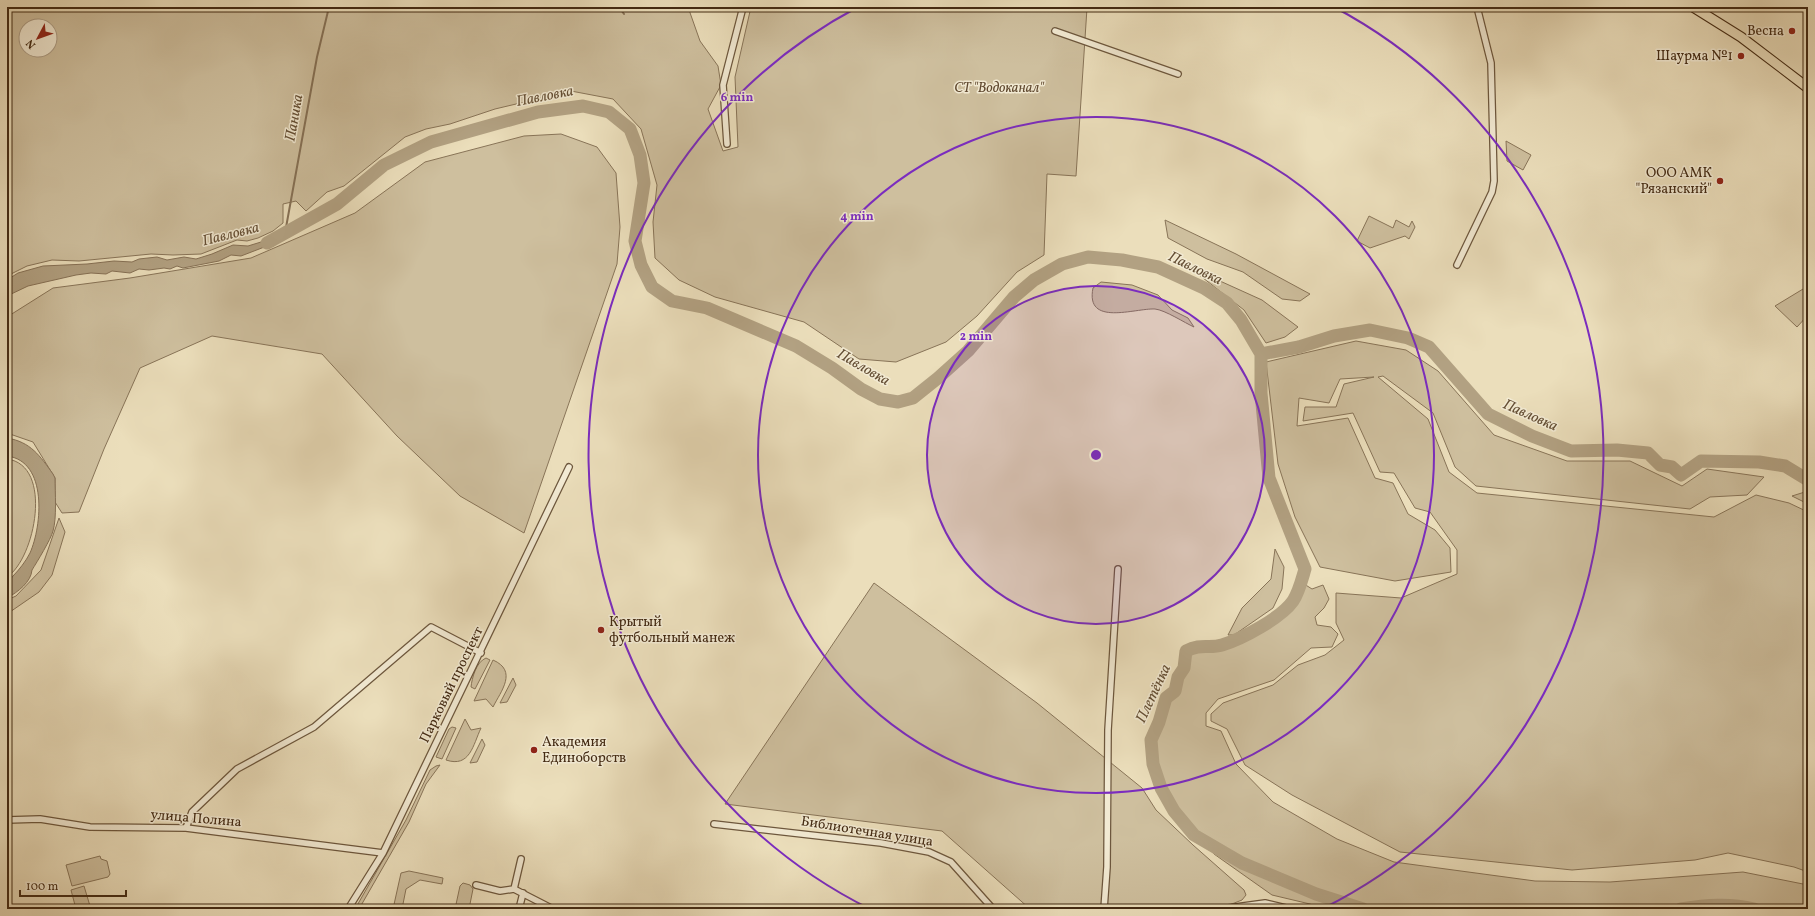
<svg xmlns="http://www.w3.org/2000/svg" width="1815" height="916" viewBox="0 0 1815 916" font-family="Vollkorn,serif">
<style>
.green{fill:#cebf9e;stroke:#887458;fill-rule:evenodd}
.water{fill:#b2a182;stroke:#867156}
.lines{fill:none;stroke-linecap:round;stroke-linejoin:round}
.stream{stroke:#867156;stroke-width:2}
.river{stroke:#b2a182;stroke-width:13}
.minor-casing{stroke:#6d573d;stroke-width:8}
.primary-casing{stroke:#432a13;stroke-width:11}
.minor{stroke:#f2ead3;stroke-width:5.5}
.primary{stroke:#ebdebb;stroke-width:9}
.ring{fill:none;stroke:#7b2cbf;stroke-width:2}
.poi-dot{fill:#8f2418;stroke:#f2ead3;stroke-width:1.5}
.labels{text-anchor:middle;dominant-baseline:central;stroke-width:3;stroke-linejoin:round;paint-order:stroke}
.poi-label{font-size:14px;fill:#432a13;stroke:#f2ead3;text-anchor:end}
.park-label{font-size:14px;font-style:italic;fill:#5f482f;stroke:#f2ead3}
.street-label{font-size:14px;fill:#432a13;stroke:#f2ead3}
.water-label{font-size:15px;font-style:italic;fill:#644e34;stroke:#f2ead3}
.centre{fill:#7b2cbf;stroke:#f2ead3;stroke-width:2}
.ring-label{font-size:12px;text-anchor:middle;font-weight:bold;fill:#7b2cbf;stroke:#f2ead3;stroke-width:3;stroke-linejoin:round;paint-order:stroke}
</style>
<rect width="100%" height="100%" fill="#ebdebb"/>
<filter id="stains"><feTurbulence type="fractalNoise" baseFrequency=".005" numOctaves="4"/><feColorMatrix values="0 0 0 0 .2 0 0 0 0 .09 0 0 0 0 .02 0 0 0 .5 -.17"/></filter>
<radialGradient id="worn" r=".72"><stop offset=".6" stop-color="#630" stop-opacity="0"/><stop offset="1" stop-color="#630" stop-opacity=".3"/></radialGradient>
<path class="green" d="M7,7h681l12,34 18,25 3,19 -13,24 15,42 15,-4 -3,-70 16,-70h325l11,1 -11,168 -29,-2 -3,81 -27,17 -40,44 -31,26 -50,20 -37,-3 -55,-37 -89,-25 -36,-17 -24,-22 -2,-36 4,-37 -16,-56 -28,-30 -42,-8 -76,18 -45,15 -24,5 -21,8 -61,49 -17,6 -21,19 -10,-10 -13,3v19l-10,8 -15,7 -11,3 -10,-1 -36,14 -28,1 -22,-1 -72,7 -27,-1 -25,6 -20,10zM26,26h24v24h-24z
M561,134l36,13 19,26 4,54 -3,37 -93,269 -64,-37 -63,-60 -75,-82 -110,-18 -72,32 -36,81 -25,63 -17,1 -7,-11v-24l-22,-36 -26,-9v-116l46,-29 77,-10 121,-20 104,-45 70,-51 99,-26z
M1506,141l25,14 -8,15 -16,-9z
M1369,216l24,12 3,-8 13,7 3,-6 3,6 -6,12 -4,-3 -35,12 -13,-7z
M1165,220l71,34 74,40 -10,7 -18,-2 -39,-27 -36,-13 -39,-21z
M1189,267l73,33 36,27 -13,10 -19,6 -22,-33z
M1101,282l31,3 26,10 14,15 16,8 6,9c-9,-4 -29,-17 -39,-18 -20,-1 -70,18 -62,-21z
M1808,286v29l-11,12 -22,-21z
M1356,341l50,9 32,21 56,64 73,26h63l52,25 25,-17 57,8 -17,18 -37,2 -20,12 -214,-23 -21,-19 -22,-54 -50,-37 -5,1 50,42 21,53 28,21 237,24 42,-22 33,8 19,9v360l-14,-5 -66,-14 -33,7 -123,10 -172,-18 -108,-57 -47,-30 -18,-36 -16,-8v-7l12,-11 50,-18 25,-20 27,-10 19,-15 -8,-17v-30l65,5 56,-24v-24l-27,-38 -15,-4 -21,-35 -14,-1 -27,-59 -50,8 2,-14h31l8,-23 30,-7 -34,2 -11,24 -30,-5 -2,28 51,-8 27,60 18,5 15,31 27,16 15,18 1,24 -56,9 -75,-14 -25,-50 -17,-53 -12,-102z
M7,459c47,6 28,100 0,118z
M1808,491v13l-16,-8z
M59,518l6,14 -13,43 -13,17 -32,22v-14l9,-4 25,-26z
M1275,549l9,18 -2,22 -9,19 -39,27h-6l14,-27 29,-29z
M1301,582l11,7 11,-4 6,14 -5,9 -9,9 2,8 14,2 7,7 -6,13 -21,1 -37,32 -56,19 -12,14v13l15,5 15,33 37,38 64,37 57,23 141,19 75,1 133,-10 65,13v24h-486l-12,-5 -38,-9 -58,-41 -6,-11 -14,-8 -20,-24 -13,-23 -8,-24 -2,-24 8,-18 7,-24 9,-7 3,-14 6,-9 2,-17c15,-8 22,-2 36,-6 24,-7 55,-23 70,-43 4,-5 6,-14 9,-20z
M874,583l163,120 105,85 14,22 37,35 51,45 2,5 -4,5 -23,9h-189l-88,-78 -217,-27z
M486,658l4,2 -15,29 -4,-2c1,-9 5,-25 15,-29z
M493,660c25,11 8,31 0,47l-7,-8 -12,2z
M513,678l3,7 -9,17 -7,1z
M465,719l6,11 10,-2c-8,17 -11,40 -35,32z
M452,727l4,1 -14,31 -6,-2 13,-28z
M482,739l3,6 -8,17 -7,1z
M440,765l-14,19 -17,38 -50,87h-4l51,-89 24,-50 6,-4z
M100,856l1,3 6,2 3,13 -2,3 -36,9 -6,-21z
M409,871l34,7 -1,6 -22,-4 -14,9 -4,20h-9l8,-36z
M463,883l7,2 3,4 -4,20h-14l5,-23z
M84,886l6,20 -14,3 -5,-19z"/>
<path class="water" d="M284,229l-2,9 -8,8h-7l-26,10 -10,-1 -12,6 -36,7 -6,-2 -7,3 -6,-1 -15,2 -10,-1 -9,4 -18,-2 -6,3 -15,-1 -15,2 -48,11 -21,10v-16l11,-7 25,-7 44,-2 27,-3 18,1 7,-3 18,-2 10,3 17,-3 12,2 16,-5 21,-9 15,1 13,-4z
M7,438c24,4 33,18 46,36l2,4c0,14 2,40 -2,53 -2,8 -16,31 -21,39 -1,12 -14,22 -25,28 0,-4 -1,-12 0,-15 1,-2 5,-5 6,-7 6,-6 13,-15 17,-23 12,-27 18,-92 -23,-97z"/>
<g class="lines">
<path class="stream" d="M619,7l5,7
M285,233l32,-176 12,-50"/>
<path class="river" d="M267,243l70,-39 47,-39 47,-23 107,-30 45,-6 26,6 21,17 10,26 4,28 -9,58 6,24 11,22 20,14 35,7 89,38 36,22 29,21 19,10 18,3 15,-4 25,-20 30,-27 46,-54 20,-17 28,-16 26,-7 34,3 36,7 46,21 23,15 14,17 20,34v39l8,85 36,91c-3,10 -6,23 -12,32 -12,17 -51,38 -71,44 -13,4 -21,-2 -36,6l-2,17 -6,9 -3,14 -9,7 -7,24 -8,18 2,24 8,24 13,23 20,24 48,28 74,31 47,15
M1261,354l38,-7 35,-11 36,-6 38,8 21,9 59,67 44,22 39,15 46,-1 31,3 12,12 12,2 9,8 20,-14 58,1 26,4 23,14
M1681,909c25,-4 49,-6 73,0"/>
<g class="minor-casing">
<path id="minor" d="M1055,31l123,43
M727,144l-4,-59 20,-78
M1457,265l35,-73 2,-11 -3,-118 -14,-56
M7,820l33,-1 50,8 96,1 197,25
M714,824l167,19 48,9 22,10 42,47
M186,828l6,-16 45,-43 77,-42 117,-100 50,26
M476,885l24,6 14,-2 7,-30
M514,889l39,20
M348,909l35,-56 186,-386
M519,909l4,-16
M1104,909l3,-42 1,-137 10,-161
M1221,909l44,-6 25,6"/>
</g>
<g class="primary-casing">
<path id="primary" d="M1693,7l48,30 67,51"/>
</g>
<use href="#minor" class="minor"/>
<use href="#primary" class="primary"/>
</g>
<circle cx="1096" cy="455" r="169" fill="#7b2cbf" fill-opacity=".12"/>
<g class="ring">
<circle cx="1096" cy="455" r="169"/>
<circle cx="1096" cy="455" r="338"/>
<path d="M870 909A507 507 0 0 1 858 7M1334 7A507 507 0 0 1 1322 909"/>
</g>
<g class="poi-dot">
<circle cx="1792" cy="31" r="4"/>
<circle cx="1741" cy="56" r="4"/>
<circle cx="1720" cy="181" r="4"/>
<circle cx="601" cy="630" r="4"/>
<circle cx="534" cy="750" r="4"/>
</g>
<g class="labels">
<g class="poi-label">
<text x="1784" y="31">Весна</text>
<text x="1733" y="56">Шаурма №1</text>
<text x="1712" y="173">ООО АМК<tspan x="1712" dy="16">"Рязанский"</tspan></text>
<text x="609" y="622" text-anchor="start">Крытый<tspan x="609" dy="16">футбольный манеж</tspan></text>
<text x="542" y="742" text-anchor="start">Академия<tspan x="542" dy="16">Единоборств</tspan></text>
</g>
<g class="park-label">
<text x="999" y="88">СТ "Водоканал"</text>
</g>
<g class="street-label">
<text transform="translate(452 685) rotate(-64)">Парковый проспект</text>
<text transform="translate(196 819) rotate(5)">улица Полина</text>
<text transform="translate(867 832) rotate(9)">Библиотечная улица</text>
</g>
<g class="water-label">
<text transform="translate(545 97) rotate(-11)">Павловка</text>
<text transform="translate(295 118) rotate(-80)">Паника</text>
<text transform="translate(231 235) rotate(-14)">Павловка</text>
<text transform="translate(1195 269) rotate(26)">Павловка</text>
<text transform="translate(863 368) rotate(30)">Павловка</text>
<text transform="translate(1530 416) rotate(24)">Павловка</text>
<text transform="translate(1154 694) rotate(-65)">Плетёнка</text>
</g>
</g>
<circle cx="1096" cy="455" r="6" class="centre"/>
<g class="ring-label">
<text x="737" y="101">6 min</text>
<text x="857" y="220">4 min</text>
<text x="976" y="340">2 min</text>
</g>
<rect width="1815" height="916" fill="none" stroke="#ebdebb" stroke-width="24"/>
<rect x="8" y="8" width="1799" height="900" fill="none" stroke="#432a13" stroke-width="2"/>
<rect x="12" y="12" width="1791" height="892" fill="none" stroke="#432a13"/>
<g transform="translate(38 38) rotate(229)"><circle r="19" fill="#f2ead3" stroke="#ac9d86"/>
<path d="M0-3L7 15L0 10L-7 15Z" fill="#8f2418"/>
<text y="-6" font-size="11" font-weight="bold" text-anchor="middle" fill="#432a13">N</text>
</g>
<path d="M20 890v6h106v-6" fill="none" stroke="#432a13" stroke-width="2"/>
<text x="26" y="890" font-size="12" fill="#432a13" stroke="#f2ead3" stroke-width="3" paint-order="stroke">100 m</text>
<rect width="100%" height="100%" filter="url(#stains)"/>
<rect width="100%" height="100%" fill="url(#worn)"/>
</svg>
